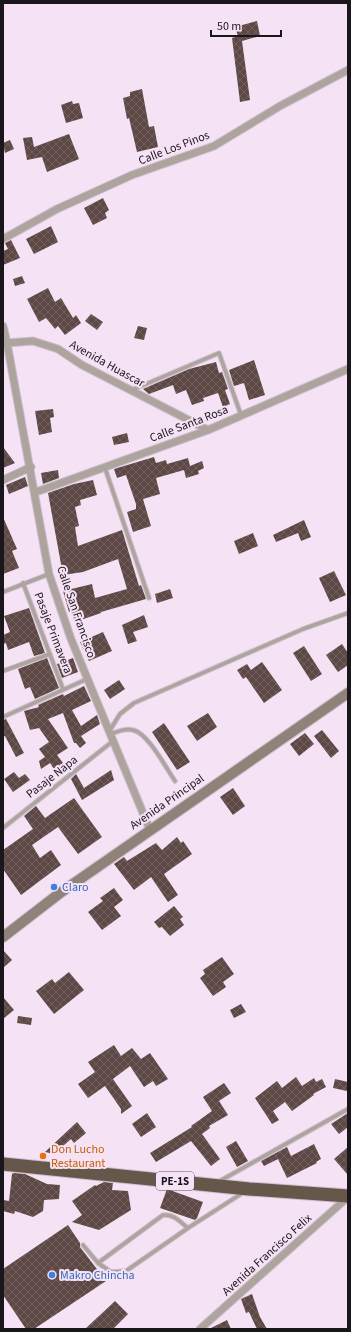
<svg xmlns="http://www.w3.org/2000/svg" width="351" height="1332" viewBox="0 0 351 1332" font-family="'Source Sans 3',sans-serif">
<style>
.building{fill:url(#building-cross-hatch)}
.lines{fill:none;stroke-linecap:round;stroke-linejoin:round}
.lane-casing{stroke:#cebece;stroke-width:5.5}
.street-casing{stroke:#cebece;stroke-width:9}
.secondary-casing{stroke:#cebece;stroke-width:12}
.highway-casing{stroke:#cebece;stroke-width:15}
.lane{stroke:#ada49e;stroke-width:3.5}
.street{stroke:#ada49e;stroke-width:7}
.secondary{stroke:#8f8379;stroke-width:10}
.highway{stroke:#67564a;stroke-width:13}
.shop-dot{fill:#3f7fe0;stroke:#f5e3f5;stroke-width:1.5}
.food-dot{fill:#e8710a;stroke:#f5e3f5;stroke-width:1.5}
.labels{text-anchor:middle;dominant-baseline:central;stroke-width:4;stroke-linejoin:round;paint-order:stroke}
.shield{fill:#f5e3f5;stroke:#5c535d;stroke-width:1}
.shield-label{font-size:11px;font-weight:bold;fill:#1b151c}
.street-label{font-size:12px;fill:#1b151c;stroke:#f5e3f5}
.shop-label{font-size:12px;fill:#366cbe;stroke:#f5e3f5;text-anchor:start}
.food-label{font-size:12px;fill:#c56008;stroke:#f5e3f5;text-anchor:start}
</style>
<defs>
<pattern id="building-cross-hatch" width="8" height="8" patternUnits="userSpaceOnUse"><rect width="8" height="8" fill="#5e4845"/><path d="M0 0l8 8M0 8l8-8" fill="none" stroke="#715f5d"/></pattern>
</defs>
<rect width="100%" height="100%" fill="#f5e3f5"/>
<path class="building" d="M257,21l3,15 -18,5 8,59 -10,2 -8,-64 6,-2 -3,-9z
M142,89l7,38 5,-1 4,21 -21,5 -8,-34 -2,1 -4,-21 7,-2v-4z
M72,101l1,3 6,-1 4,15 -17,5 -5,-18z
M69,134l10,25 -32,13 -5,-15 -15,3 -4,-22 9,-1 2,10z
M10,140l4,9 -9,4 -2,-10z
M103,198l6,12 -4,3 2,5 -14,7 -9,-17z
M51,226l7,16 -24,12 -8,-15z
M11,240l9,18 -17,7v-14l5,-2 -3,-6z
M22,276l3,7 -10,3 -2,-7z
M48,288l7,14 6,-4 12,20 3,-3 5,8 -16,12 -7,-9 -3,3 -9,-11 -7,4 -12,-23z
M91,314l12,8 -6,8 -12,-9z
M138,326l9,2 -3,12 -10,-2z
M254,360l11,35 -16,5 -5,-17 -10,3 -5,-16z
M216,362l3,11 3,-1 6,17 -3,1 5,14 -7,3 -5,-14 -15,5 1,3 -12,4 -6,-15 -10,4 -3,-9 -24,9 -6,-5 46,-20z
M53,409l1,8 -4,1 2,14 -13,3 -4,-24z
M127,433l2,9 -15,3 -2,-8z
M3,447l12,16 -12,5z
M154,457l2,6 10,-3 1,4 21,-6 2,8 12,-5 2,7 -6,3 1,3 -13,4 -2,-8 -28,8 4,16 -17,5 8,27 -18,6 -6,-20 9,-3v-5l-10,-29 -9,3 -3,-9z
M58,470l1,8 -16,6 -2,-11z
M25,477l3,9 -19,8 -3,-9z
M93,480l4,15 -17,5 1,5 -6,2 4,19 -4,1 3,19 44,-16 17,56 2,-1 5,14 -45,13v1l-26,9 -4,-11 -2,1 -6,-21 29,-7 3,14 32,-9 -9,-30 -35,13 -20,3 -15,-82 26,-9z
M3,517l14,32 -5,2 7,17 -16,6z
M304,520l7,17 -10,4 -3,-8 -22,9 -3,-7z
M253,533l5,13 -19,8 -5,-13z
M334,571l12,24 -16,7 -11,-24z
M170,589l3,9 -16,5 -2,-9z
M29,608l16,45 -11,3 -5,-14 -21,8 -2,-7 -3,1v-9l7,-3 -6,-16z
M144,615l4,12 -15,5 4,9 -9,3 -6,-19z
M103,632l9,19 -23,10 -9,-19z
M342,644l6,9v12l-10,7 -12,-17z
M304,646l18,28 -11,7 -18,-28z
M47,658l12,30 -24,11 -5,-12 -5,2 -7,-20z
M73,658l5,14 -16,6 -5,-14z
M262,662l20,28 -18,13 -18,-26 -3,2 -6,-9 10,-6 4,6z
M119,680l6,9 -15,10 -6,-9z
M84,686l7,15 -19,9 9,16 16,-11 3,9 -19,12 5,7 -6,5 -4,-5h-2l-11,-30 -15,6 20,29 -11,7 6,8 -9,6 -4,-6 -9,6 -2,-8 6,-4 -6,-8 10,-7 -10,-14 -9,2 -6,-19 15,-4 -1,-2 25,-11 1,2z
M208,713l9,14 -20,14 -10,-15z
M6,719l18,34 -8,4 -11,-21 -2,1v-17z
M164,723l26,39 -13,8 -25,-38z
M322,730l17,21 -8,7 -17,-22z
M305,733l9,11 -15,12 -9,-12z
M111,770l3,10 -32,20 -11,-21 5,-5 8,14z
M14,772l5,6 6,-4 5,6 -17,12 -9,-13z
M233,788l12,18 -12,9 -13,-18z
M74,798l28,39 -24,17 -20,-27 -26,18 8,13 11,-8 10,15 -40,30 -18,-26v-19l30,-21 -9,-13 12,-10 9,12z
M177,837l4,6 2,-2 9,13 -28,20 14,21 -10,7 -17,-25 -17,13 -20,-26 10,-7 3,4 29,-18 6,7z
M114,888l9,12 -9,7 7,9 -19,14 -14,-18 15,-11 -3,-3z
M174,906l9,11 -3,2 4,6 -14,11 -8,-9 -3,1 -5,-6z
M3,950l9,10 -9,8z
M222,957l12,17 -11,8 3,5 -13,9 -13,-18 5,-4 -2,-4z
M69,972l15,18 -30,24 -18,-23 16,-12 3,4z
M3,997l11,13 -11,9z
M241,1004l5,8 -12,6 -4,-8z
M18,1016l14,2 -1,7 -14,-2z
M114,1045l7,11 11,-8 9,11 9,-6 18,26 -12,7 -3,-5 -9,6 -14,-21 -17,13 19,27 -11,8v-5l-16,-23 -17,12 -10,-14 17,-12 -7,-10z
M296,1077l6,9 12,-8 2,4 6,-3 4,8 -13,7 1,1 -22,16 -7,-9 -12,9 6,9 -7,4 -17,-26 22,-17 5,7z
M335,1079l13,3 -1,9 -14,-3z
M224,1083l7,10 -12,8 9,14 -19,11 1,2 -8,6 18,25 -9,7 -20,-25 -35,21 -6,-9 42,-26 -1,-1 21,-15 -9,-14z
M147,1113l9,14 -15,10 -9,-13z
M348,1113v14l-9,7 -8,-10z
M77,1122l9,11 -12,10 -3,-4 -17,15 -9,-2z
M236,1141l12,20 -11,6 -11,-20z
M314,1144l7,15 -5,3 1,1 -30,15 -9,-19 -14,7 -3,-5 26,-14 4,9z
M348,1147v28l-14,-16z
M14,1173l11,1 22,10 13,1 -1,14 -15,1 -1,11 -10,6 -18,-6 -1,3 -11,-3v-11l6,1 3,-27z
M104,1182l9,1 -1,7 16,1 3,19 -32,20 -27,-8 10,-7 -10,-14 23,-16 1,1z
M167,1189l36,13 -6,16 -2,2 -35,-12z
M68,1225l12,18v4l26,34 -72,48h-8l-23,-34v-26z
M252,1294l8,23 7,12h-10l-8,-17 -3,1 -5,-14z
M115,1301l13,13 -15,15h-28z
M227,1320l4,9h-22z"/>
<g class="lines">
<g class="lane-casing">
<path id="lane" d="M132,390l87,-37 22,62
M105,468l44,130
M23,583l40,106
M3,592l46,-18
M3,671l47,-17
M3,717l84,-38
M110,730l10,-16 14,-11 169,-74 45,-16
M111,734c7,-3 15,-6 22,-4 15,3 33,38 42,51
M3,828l110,-87
M218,1182l130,-73
M83,1245l15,18 13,9 15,-1 62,-43 56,-36
M98,1263l65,-48c11,-1 16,6 25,13"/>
</g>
<g class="street-casing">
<path id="street" d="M3,239l54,-30 75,-34 82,-29 66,-40 68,-36
M3,326l4,17 26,-2 25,8 24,16 126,65
M3,344l4,-1 42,231 22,65 79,191
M3,480l28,-13
M36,492l172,-62 140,-61
M200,1329l148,-132"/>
</g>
<g class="secondary-casing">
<path id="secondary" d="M3,937l57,-44 288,-200"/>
</g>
<g class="highway-casing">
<path id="highway" d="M3,1164l246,25 99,7"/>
</g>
<use href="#lane" class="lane"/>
<use href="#street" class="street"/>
<use href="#secondary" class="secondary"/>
<use href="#highway" class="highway"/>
</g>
<g class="shop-dot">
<circle cx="54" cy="887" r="4"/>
<circle cx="52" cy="1275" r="4"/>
</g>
<circle class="food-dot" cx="43" cy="1156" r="4"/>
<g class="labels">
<rect class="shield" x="156" y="1172" width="38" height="18" rx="3"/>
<g class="shield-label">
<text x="175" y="1181">PE-1S</text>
</g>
<g class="street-label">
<text transform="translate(174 148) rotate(-21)">Calle Los Pinos</text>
<text transform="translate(107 364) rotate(29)">Avenida Huascar</text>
<text transform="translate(189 424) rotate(-21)">Calle Santa Rosa</text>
<text transform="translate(76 612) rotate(71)">Calle San Francisco</text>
<text transform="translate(53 633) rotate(69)">Pasaje Primavera</text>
<text transform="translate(52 777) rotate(-38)">Pasaje Napa</text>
<text transform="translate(167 802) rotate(-35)">Avenida Principal</text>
<text transform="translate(267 1255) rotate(-42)">Avenida Francisco Felix</text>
</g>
<g class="shop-label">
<text x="62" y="887">Claro</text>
<text x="60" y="1275">Makro Chincha</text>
</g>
<g class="food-label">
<text x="51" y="1149">Don Lucho<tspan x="51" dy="14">Restaurant</tspan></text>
</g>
</g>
<rect width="351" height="1332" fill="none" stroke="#1b151c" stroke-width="8"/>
<path d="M211 30v6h70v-6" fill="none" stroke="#1b151c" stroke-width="2"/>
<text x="217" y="30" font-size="12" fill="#1b151c" stroke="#f5e3f5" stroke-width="3" paint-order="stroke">50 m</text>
</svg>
